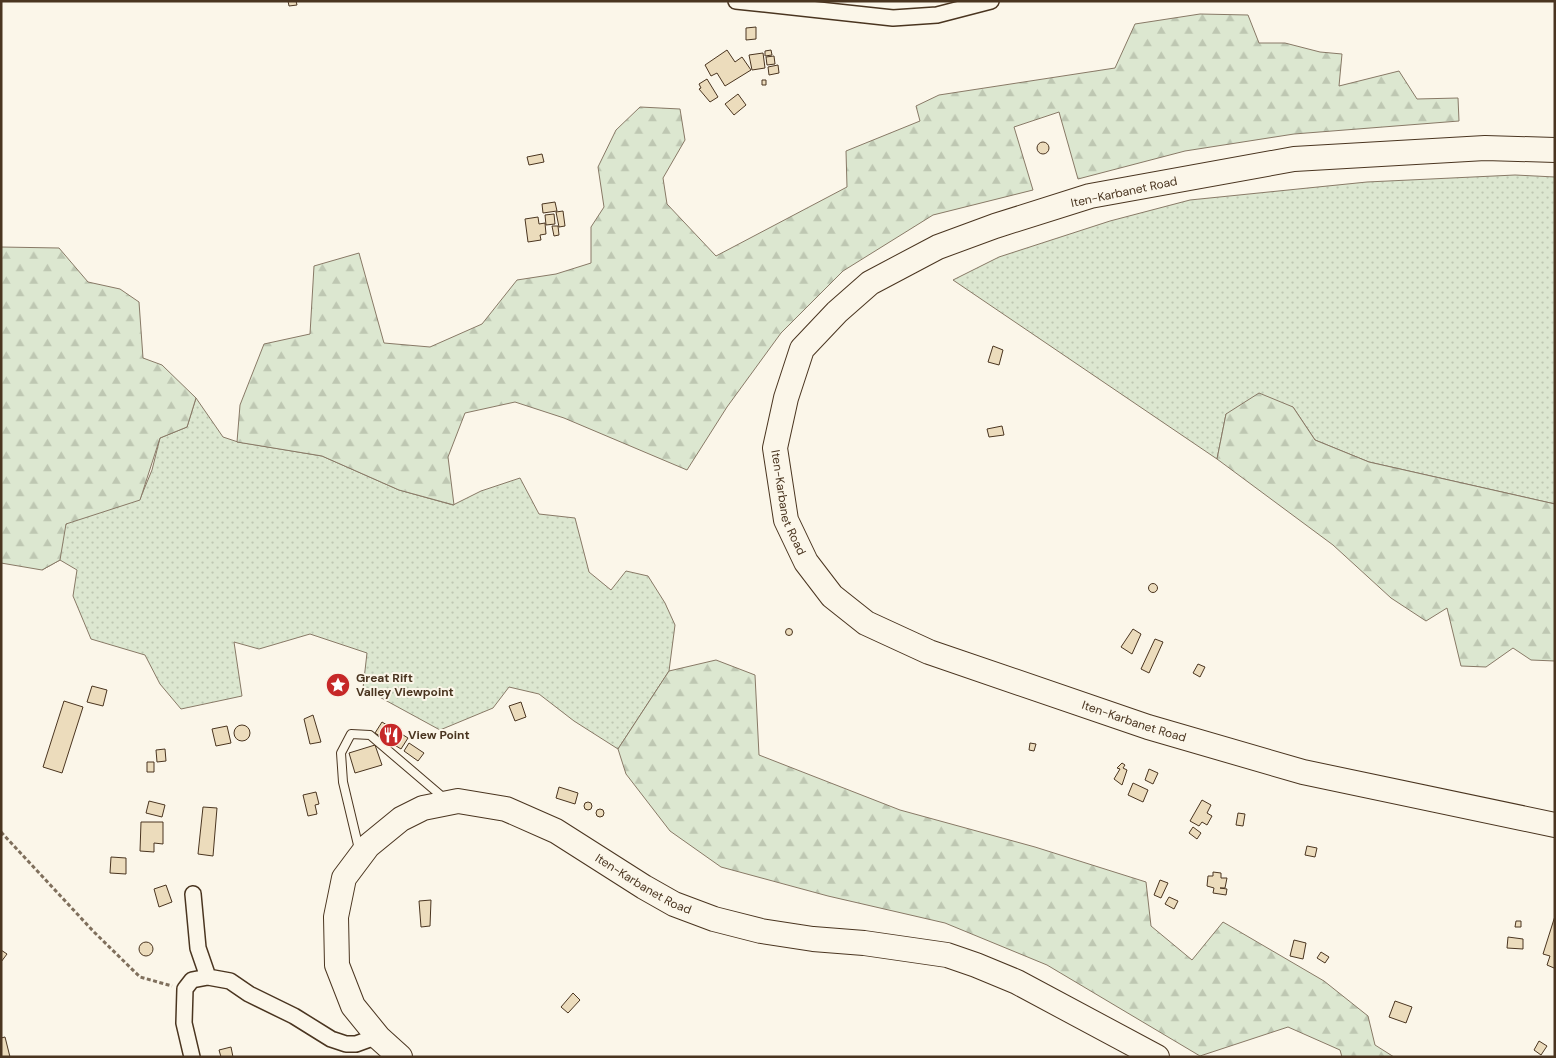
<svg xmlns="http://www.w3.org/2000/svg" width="1556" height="1058" viewBox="0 0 1556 1058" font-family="'DM Sans',sans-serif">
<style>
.grass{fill:url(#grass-dots);stroke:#887966}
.forest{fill:url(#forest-firs);stroke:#887966}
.building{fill:#ecdcbc;stroke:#4a3520}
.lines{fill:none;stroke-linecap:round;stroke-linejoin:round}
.service-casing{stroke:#4a3520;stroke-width:10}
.minor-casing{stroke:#4a3520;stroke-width:18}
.primary-casing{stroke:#4a3520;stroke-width:26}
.path{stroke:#7f6f5c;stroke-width:3;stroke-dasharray:4 2.5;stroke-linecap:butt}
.service{stroke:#fbf6e9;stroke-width:8}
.minor{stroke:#fbf6e9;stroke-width:15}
.primary{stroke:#fbf6e9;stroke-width:24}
.labels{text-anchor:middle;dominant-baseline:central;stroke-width:4;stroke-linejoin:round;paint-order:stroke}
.street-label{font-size:12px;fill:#4a3520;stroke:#fbf6e9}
.poi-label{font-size:12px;font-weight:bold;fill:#4a3520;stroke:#fbf6e9;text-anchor:start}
</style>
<defs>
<pattern id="grass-dots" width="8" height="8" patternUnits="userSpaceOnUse" patternTransform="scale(1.25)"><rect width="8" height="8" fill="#dce7d0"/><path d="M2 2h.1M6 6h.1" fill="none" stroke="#bec7b2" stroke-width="1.8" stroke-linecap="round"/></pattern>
<pattern id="forest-firs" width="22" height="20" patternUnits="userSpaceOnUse" patternTransform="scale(1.25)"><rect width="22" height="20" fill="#dce7d0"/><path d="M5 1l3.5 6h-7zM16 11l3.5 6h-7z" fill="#bec7b2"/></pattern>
</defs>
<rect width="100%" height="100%" fill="#fbf6e9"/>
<path class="grass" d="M1515,175l40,2v327l-186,-42 -54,-22 -22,-33 -67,7 -9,45 -264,-179 46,-23 111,-36 80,-21 177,-18z
M196,398l27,39 15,5 84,14 77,34 54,15 28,-14 39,-13 19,36 36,4 14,54 22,18 15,-19 22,5 17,27 10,22 -6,46 -51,78 -44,-28 -35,-27 -30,-7 -16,21 -53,22 -77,-42 4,-35 -57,-19 -51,15 -25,-7 8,54 -61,13 -21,-25 -15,-29 -54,-16 -18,-43 4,-26 -17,-10 -18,10 28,-53 70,-18 12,-29 8,-32 27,-11z"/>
<path class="forest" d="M1200,14l48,1 11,28h26l35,9 22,2 -3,32 60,-15 18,28 41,-1 1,23 -165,13 -109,17 -107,28 -19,-67 -45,15 19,63 -100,25 -90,56 -62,62 -54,74 -40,63 -123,-52 -49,-16 -50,11 -17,44 6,48 -55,-15 -77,-34 -85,-14 3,-37 24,-61 46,-10 4,-68 45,-13 25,90 46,4 52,-23 35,-44 39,-6 35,-11v-36l13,-20 -6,-40 18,-37 24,-23 40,2 5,31 -22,38 4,26 49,52 131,-69 -1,-36 74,-30 -4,-15 23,-11 176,-27 20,-44z
M1,247l58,1 29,34 32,7 19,13 4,56 19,7 34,33 -9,29 -27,11 -20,62 -74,24 -6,36 -18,10 -41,-7z
M1259,393l34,14 22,33 54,22 186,42v157l-24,-1 -18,-12 -27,19 -25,-1 -14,-58 -21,13 -35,-23 -58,-53 -116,-86 9,-45z
M716,660l39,15 4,80 141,55 135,37 111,35 5,44 41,34 31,-38 101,59 44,35 7,29 19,12h-52l-2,-7 -52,-23 -88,29 -153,-91 -102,-42 -117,-27 -107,-29 -51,-36 -44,-57 -8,-25 51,-78z"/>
<path class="building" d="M288,1h8l1,4 -8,1z
M756,27v12l-10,1v-12z
M727,50l8,12 7,-5 9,13 -26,16 -8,-13 -6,3 -6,-11z
M771,50l1,5 -7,1v-5z
M763,53l2,15 -13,2 -3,-15z
M774,56l1,8 -8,1 -1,-8z
M778,65l1,8 -10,2 -1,-8z
M707,79l11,18 -8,5 -11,-13 2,-1 -2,-4z
M762,80h4v5h-4z
M738,94l8,11 -12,10 -9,-11z
M1037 148a6 6 0 1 1 12 0a6 6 0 1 1-12 0Z
M542,154l2,8 -15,3 -2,-8z
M555,202l2,9 -14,2 -1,-9z
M563,211l2,15 -6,1 -3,-15z
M554,214l1,10 -9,1 -1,-10z
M538,217l1,7 6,-1 1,11 -6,1 1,5 -13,2 -3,-23z
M552,226h6l1,9 -5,1z
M993,346l10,4 -4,15 -11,-3z
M1002,426l2,9 -15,2 -2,-8z
M1148.5 588a4.5 4.5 0 1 1 9 0a4.5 4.5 0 1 1-9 0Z
M785.5 632a3.5 3.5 0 1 1 7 0a3.5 3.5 0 1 1-7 0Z
M1133,629l8,5 -9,20 -11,-7z
M1155,639l8,3 -14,31 -8,-4z
M1198,664l7,3 -5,10 -7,-4z
M92,686l15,4 -4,16 -16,-4z
M64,701l19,6 -21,66 -19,-6z
M521,702l5,15 -11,4 -6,-15z
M313,715l8,27 -11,2 -6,-25z
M382,722l26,16 -7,11 -26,-16z
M234 733a8 8 0 1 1 16 0a8 8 0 1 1-16 0Z
M227,726l4,17 -15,3 -4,-17z
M409,743l15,10 -6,8 -14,-10z
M1030,743l6,1 -2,7 -5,-1z
M375,745l7,20 -27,8 -6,-20z
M165,749l1,12 -9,1 -1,-12z
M147,762h7v10h-7z
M1122,763l3,2 -2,3 4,2 -5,15 -8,-6 6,-10 -3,-1z
M1149,769l9,4 -5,11 -8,-4z
M1133,783l15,7 -5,12 -15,-7z
M559,787l19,6 -3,11 -19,-6z
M316,792l3,12 -4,1 2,9 -9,2 -5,-21z
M1202,800l9,5 -4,8 5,3 -5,9 -5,-3 -3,4 -9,-5z
M149,801l16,4 -3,12 -16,-4z
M584 806a4 4 0 1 1 8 0a4 4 0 1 1-8 0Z
M203,807l14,1 -4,48 -15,-2z
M596 813a4 4 0 1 1 8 0a4 4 0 1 1-8 0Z
M1238,813l7,1 -2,12 -7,-1z
M141,822h22v22l-9,-1v9l-14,-1z
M1193,827l8,6 -4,6 -8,-6z
M1307,846l10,2 -2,9 -10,-2z
M111,857l15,1v16l-16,-1z
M1213,872l8,1v5h6l-2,10h-5l7,1 -1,6 -13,-2 1,-5 -7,-2 1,-10h5z
M1160,880l8,3 -7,15 -7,-3z
M166,885l6,17 -13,5 -5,-18z
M1169,897l9,4 -4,8 -9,-5z
M431,900l-1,26 -9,1 -2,-26z
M1555,916v51l-1,1 -7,-3 3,-9 -7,-2z
M1516,921h5v6h-6z
M1508,937l15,2v10l-16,-1z
M1294,940l12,3 -3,16 -13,-3z
M139 949a7 7 0 1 1 14 0a7 7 0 1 1-14 0Z
M1,950l6,4 -6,8z
M1321,952l8,5 -4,6 -8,-5z
M573,993l7,7 -12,13 -7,-6z
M1395,1001l17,6 -6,16 -17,-6z
M5,1037l5,20h-9v-19z
M1539,1041l8,5 -6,9 -7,-5z
M231,1047l2,10h-12l-2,-7z"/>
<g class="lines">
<g class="service-casing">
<path id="service" d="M359,849l-16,-67 -2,-29 10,-19 19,1 75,64"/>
</g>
<g class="minor-casing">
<path id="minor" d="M736,1l157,17 44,-3 54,-14
M193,894l5,54 10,29
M192,1057l-8,-34 1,-34 7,-9 16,-3 22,4 19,13 45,22 37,23 15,5h10l22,-8"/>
</g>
<g class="primary-casing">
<g id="primary">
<path id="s1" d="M1555,150l-70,-2 -191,11 -204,37 -95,30 -57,21 -68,36 -33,29 -35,37 -16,49 -11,50 11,72 20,42 26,34 34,27 63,29 219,75 155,45 252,53"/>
<path id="s2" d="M400,1057l-21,-19 -26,-32 -16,-41 -1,-48 8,-39 24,-32 33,-27 22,-11 35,-7 48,8 50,22 88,56 30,17 40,15 47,12 52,8 51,4 83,12 29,10 41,17 140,75"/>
</g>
</g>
<path class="path" d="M1,832l93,100 46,45 32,9"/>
<use href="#service" class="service"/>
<use href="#minor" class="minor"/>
<use href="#primary" class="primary"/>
</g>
<defs>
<g id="sight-disc" transform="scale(1.25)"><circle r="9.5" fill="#c62828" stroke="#fbf6e9"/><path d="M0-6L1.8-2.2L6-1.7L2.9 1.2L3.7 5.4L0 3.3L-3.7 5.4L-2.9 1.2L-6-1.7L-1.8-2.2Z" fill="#fff"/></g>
<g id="restaurant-disc" transform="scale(1.25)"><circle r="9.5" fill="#c62828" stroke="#fbf6e9"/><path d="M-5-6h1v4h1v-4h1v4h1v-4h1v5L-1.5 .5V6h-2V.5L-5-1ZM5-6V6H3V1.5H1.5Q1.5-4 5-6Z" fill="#fff"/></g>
</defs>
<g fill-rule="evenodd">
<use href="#sight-disc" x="338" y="685"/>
<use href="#restaurant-disc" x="391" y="735"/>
</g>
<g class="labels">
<g class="street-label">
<text transform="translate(1124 192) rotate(-12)">Iten-Karbanet Road</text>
<text stroke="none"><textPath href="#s1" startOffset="960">Iten-Karbanet Road</textPath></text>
<text stroke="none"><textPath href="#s1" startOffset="1395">Iten-Karbanet Road</textPath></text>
<text stroke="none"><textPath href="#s2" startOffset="550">Iten-Karbanet Road</textPath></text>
</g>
<g class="poi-label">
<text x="356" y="678">Great Rift<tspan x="356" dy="14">Valley Viewpoint</tspan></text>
<text x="408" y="735">View Point</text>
</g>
</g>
<rect width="1556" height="1058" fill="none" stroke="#4a3520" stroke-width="5"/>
</svg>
